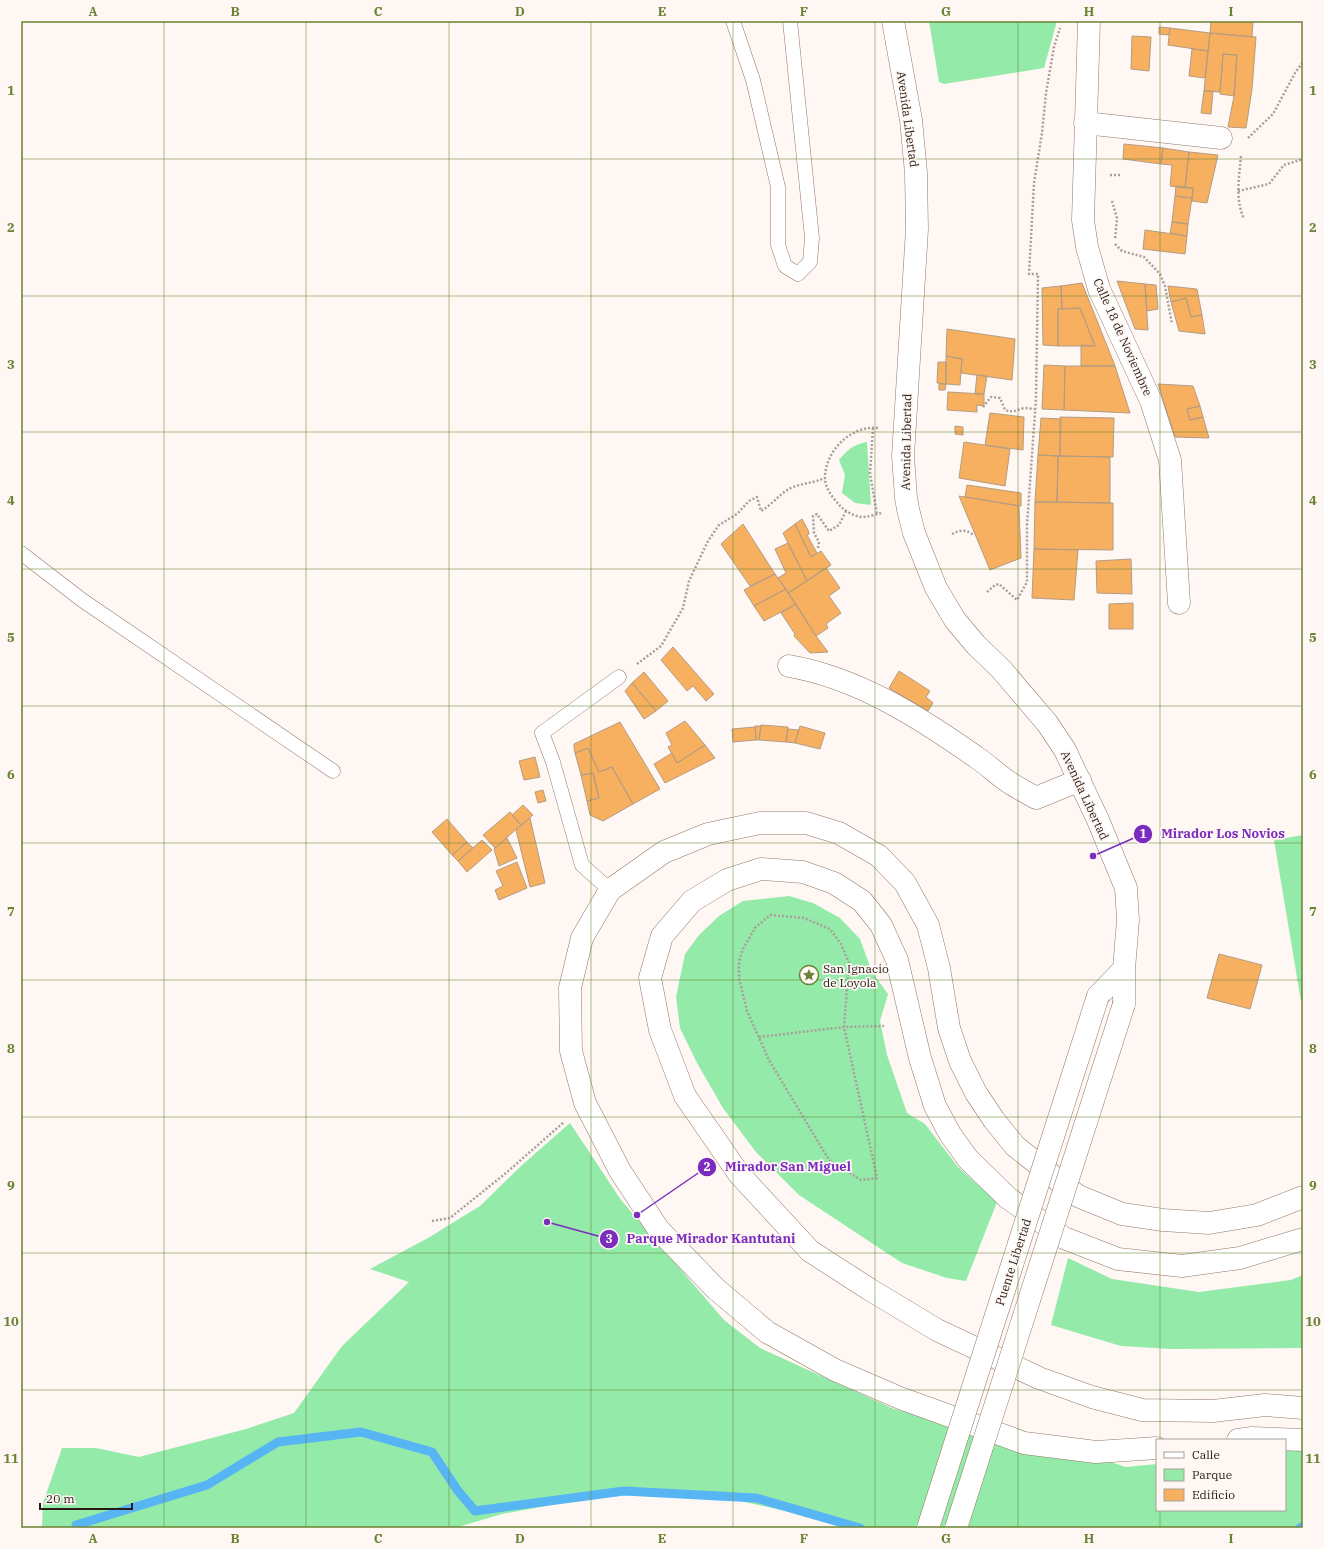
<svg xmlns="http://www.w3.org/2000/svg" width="1324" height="1549" viewBox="0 0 1324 1549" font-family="'IBM Plex Serif',serif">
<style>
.green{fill:#93eaa9}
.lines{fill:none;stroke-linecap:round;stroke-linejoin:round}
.stream{stroke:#58b5f4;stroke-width:9}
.building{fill:#f6b060;stroke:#b49c82}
.service-casing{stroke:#957765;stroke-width:15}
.minor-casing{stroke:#957765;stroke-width:23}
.secondary-casing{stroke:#957765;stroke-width:23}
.primary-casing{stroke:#957765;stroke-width:23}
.path{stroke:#a89f9a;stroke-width:2.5;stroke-dasharray:2 2;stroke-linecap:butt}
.service{stroke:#fff;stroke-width:14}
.minor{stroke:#fff;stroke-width:22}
.secondary{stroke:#fff;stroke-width:22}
.primary{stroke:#fff;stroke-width:22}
.primary-bridge-casing{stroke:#957765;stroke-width:23;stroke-linecap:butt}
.primary-bridge{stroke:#fff;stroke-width:22}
.grid{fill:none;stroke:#6b8335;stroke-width:1;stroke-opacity:0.55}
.labels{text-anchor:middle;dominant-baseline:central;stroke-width:3.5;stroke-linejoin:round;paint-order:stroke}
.street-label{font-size:12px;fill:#271b14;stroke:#fef7f3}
.poi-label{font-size:12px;fill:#271b14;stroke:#fef7f3;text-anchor:start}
.leader{fill:none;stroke:#7b2cbf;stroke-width:1.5}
.callout-dot{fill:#7b2cbf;stroke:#fef7f3;stroke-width:1.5}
.mark-label{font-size:12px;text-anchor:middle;font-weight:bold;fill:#fff}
.callout-label{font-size:13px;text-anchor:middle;font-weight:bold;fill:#7b2cbf;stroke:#fef7f3;stroke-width:3.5;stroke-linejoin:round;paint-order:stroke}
.neatline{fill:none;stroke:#6b8335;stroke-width:1.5}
.grid-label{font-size:13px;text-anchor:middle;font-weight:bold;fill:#6b8335}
</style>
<rect width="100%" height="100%" fill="#fef7f3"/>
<path class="green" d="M929,21h128l-13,47 -100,16 -5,-2z
M867,442l4,63 -16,-2 -13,-10 3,-18 -6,-15c8,-10 15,-16 28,-18z
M1303,835v165l-2,1 -27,-161z
M789,896l24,7 27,15 20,21 12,33 16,22 -8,27 7,34 20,58 18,11 33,43 39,35 -31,79 -19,-3 -45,-15 -103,-68 -43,-43 -33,-44 -26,-45 -17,-35 -4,-31 9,-43 14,-19 20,-19 24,-15z
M570,1123l51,77 103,120 36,28 134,61 169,38 63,20 31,-3v46h128v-63l18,-2v83h-440l-155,-34 -75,-4 -131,24 -47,14h-413l1,-25 19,-55h34l43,9 107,-28 48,-16 48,-67 67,-64 -39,-13 58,-31 52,-32 41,-40z
M1068,1258l44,21 87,13 92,-12 12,-5v73l-131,1 -51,-3 -70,-21z"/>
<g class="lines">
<path class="stream" d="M76,1525l131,-40 71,-43 83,-10 71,20 26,39 17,20 149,-20 132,7 104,30
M1300,1528l3,-2"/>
</g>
<path class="building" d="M1211,21h42l-1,16 -42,-4z
M1159,27l11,1 -1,7 -10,-1z
M1170,28l40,5 -2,18 -40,-6z
M1210,33l46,4 -4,52 -6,39 -18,-1 6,-31 3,-41 -14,-1 -3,38 -16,-1z
M1132,36l19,1 -2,34 -18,-2z
M1192,49l16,2 -3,27 -16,-2z
M1223,54l14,1 -3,41 -14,-2z
M1204,91h9l-2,23 -10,-1z
M1124,144l39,4 -2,16 -38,-5z
M1163,148l26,4 -4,36 -15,-2 2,-21 -11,-1z
M1189,152l29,3 -11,48 -15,-2 1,-13h-8z
M1176,186l17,2 -1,10 -17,-2z
M1175,196l17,2 -4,26 -16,-2z
M1172,222l16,2 -1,12 -17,-3z
M1145,230l42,6 -2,18 -42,-5z
M1117,281l28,3 3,46 -13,-1z
M1082,283l33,83h-34v-21l14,1 -15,-38 -18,1 -1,-23z
M1145,284l11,1 2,24 -11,2z
M1061,286l1,23h-4v37l-15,-1 -1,-57z
M1168,286l29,3 5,26 -11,2 -5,-19 -15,4z
M1186,298l5,19 11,-2 3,19 -26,-3 -8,-29z
M1080,308l15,38h-37v-37z
M947,329l68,10 -3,41 -51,-7 1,-14 -16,-3z
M946,356l16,3 -2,26 -14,-1z
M938,362h8v22l-9,-1z
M1044,365l21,1 -1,44 -22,-1z
M1065,366h50l15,47 -66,-3z
M977,375l10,1 -3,18h-9z
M939,384h7l-1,6h-6z
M1158,384l35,2 7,20 -13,3 3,11 13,-3 6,21 -34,-1z
M948,392l36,2v12l-7,-1v7l-30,-2z
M1200,406l3,11 -13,3 -3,-11z
M990,413l34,4 -1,33 -38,-5z
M1060,417l54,1 -1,39 -53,-1z
M1041,418l20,1 -1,37 -22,-1z
M955,426l8,1v8l-8,-1z
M964,442l46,7 -5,37 -46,-8z
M1038,455l20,1 -1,46h-22z
M1058,456l52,1v46l-53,-1z
M967,485l54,8v13l-56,-9z
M959,496l60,10 2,52 -31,12z
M1035,502l78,1v47l-79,-1z
M802,519l6,11 1,4 -2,1 10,18 -6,4 -16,-33z
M743,524l32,50 -25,12 -29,-42z
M795,524l16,33 10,-6 10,14 -24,16 -24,-48z
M788,543l19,38 -19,12 -10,-15 8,-5 -11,-24z
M1034,549l44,1 -4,50 -42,-2z
M1131,559l1,35 -35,-1 -1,-32z
M826,568l14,20 -11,8 12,17 -15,11 2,4 -12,8 -28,-43z
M775,574l11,15 -32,17 -10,-16z
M786,589l10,15 -32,17 -10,-15z
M1133,603v26h-24v-25z
M796,604l20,32 12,16 -18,1 -16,-17 1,-2 -14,-21z
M673,647l41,47 -8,7 -13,-15 -6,5 -26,-31z
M899,671l31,20 -4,6 7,6 -5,8 -39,-23z
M644,672l24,29 -12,10 -24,-28z
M632,683l24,28 -12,8 -19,-28z
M685,721l20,24 -28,18 -9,-16 4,-2 -6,-12z
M620,722l40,67 -27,15 -21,-37 -13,5 -11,-24 -13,5 -1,-6v-3z
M761,725l27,2 -2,15 -27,-2z
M755,726h6l-2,14h-3z
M800,726l25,7 -5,16 -25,-6z
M755,727l1,13 -23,2 -1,-13z
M788,729l11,1 -4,13 -9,-1z
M705,745l10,13 -50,25 -11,-19 18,-11 5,10z
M588,748l11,24 13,-5 21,37 -30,17 -13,-6 -3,-14 12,-3 -6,-25 -12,2 -6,-22z
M535,757l5,20 -16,3 -5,-19z
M593,773l6,25 -12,3 -6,-26z
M543,790l3,11 -8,2 -3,-11z
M523,805l10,10 -12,10 -9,-10z
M510,812l11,13 -26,23 -12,-13z
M530,818l15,65 -15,4 -14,-57z
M447,819l20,23 -15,13 -20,-23z
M507,838l10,20 -18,8 -5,-17z
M482,840l10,10 -25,22 -9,-11z
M467,842l6,6 -15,13 -6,-6z
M517,862l10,26 -28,12 -4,-10 8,-4 -7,-15z
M1219,954l43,11 -12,44 -43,-11z"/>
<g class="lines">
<g class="service-casing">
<path id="service" d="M733,21l20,59 25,107v58l7,21 13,8 12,-12 2,-24 -22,-217
M21,553l61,47 251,171
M610,890l-28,-25 -29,-103 -11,-29 77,-56"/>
</g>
<g class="minor-casing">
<path id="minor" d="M1089,21l-6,199 4,27 12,42 52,112 19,59 9,143
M1085,123l136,15
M789,666c69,12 130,51 187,91 12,8 22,18 34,26 8,5 17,10 26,15l44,-18"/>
</g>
<g class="secondary-casing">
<path id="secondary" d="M1303,1239l-63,19 -58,8 -64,-7 -54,-21 -56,-40 -40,-39 -18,-25 -15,-28 -15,-48 -23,-98 -16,-35 -19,-24 -28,-18 -31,-11 -42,-3 -34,11 -35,21 -30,35 -12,42 10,52 25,66 54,78 71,77 59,38 68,41 102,48 53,19 50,13 71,1 52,-6 38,3
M1238,1440l14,-2 51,2
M1157,1448l-61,4 -72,-9 -124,-45 -65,-28 -68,-38 -51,-43 -57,-59 -39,-59 -35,-68 -14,-52 -1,-63 12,-50 28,-48 54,-38 44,-18 52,-11h46l33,10 40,23 26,27 23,42 11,43 10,60 11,33 16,32 18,27 21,26 63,50 44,18 41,6 46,3 48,-8 46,-18"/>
</g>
<g class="primary-casing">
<path id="primary" d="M893,21l18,99 5,53 1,56 -14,227 3,42 2,11 6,24 22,55 19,32 21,25 25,24 46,54 18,27 33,70 28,68 2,32 -4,49v35
M1098,996l26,-27"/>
</g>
<path class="path" d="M1248,138l25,-24 22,-41 8,-11
M1241,156c-2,22 -6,43 3,63
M1110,175h12
M1238,191l31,-7 15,-19 16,-5 3,3
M1112,201l5,17 -2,22
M1115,244l7,7 22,6 16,17 5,12 7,38
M983,407l8,-10 9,1 5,12c9,3 11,0 19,-2 4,0 8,1 11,1
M873,428l-3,45 7,41
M878,428c-27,-3 -53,23 -53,50 0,11 9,21 16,29 6,5 14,10 22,10 6,0 13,-3 19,-4
M952,534c7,-4 15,-5 21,1
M818,548l1,-6 -5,-9 -1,-17 4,-2 12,17 10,-6 7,-14
M987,592l8,-7 4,-1 18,16 10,-18v-57l9,-126 2,-125h-9l5,-91 8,-50 4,-40 8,-46 6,-19
M637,664l24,-18 22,-38 6,-27 19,-40 11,-16 18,-11 12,-13 8,-4 4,14c11,-6 19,-18 30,-23 11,-5 23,-5 34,-10
M770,915l34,3 26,11 11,15 8,19 -5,64 33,151 -16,2 -32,-20 -60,-100 -22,-49 -8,-33v-17l4,-12 12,-21z
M759,1037l85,-10 40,-1
M432,1221l18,-3 56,-45 58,-51"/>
<use href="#service" class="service"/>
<use href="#minor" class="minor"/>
<use href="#secondary" class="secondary"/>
<use href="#primary" class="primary"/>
<g class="primary-bridge-casing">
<path id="primary-bridge" d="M928,1528l170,-532
M956,1528l168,-524"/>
</g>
<use href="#primary-bridge" class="primary-bridge"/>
</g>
<path class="grid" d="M164,21v1507M306,21v1507M449,21v1507M591,21v1507M733,21v1507M875,21v1507M1018,21v1507M1160,21v1419M21,159h1282M21,296h1282M21,432h1282M21,569h1282M21,706h1282M21,843h1282M21,980h1282M21,1117h1282M21,1253h1282M21,1390h1282M1160,1510v18"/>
<defs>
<g id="sight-ring" transform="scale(1)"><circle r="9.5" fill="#fef7f3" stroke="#6b8335" stroke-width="1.5"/><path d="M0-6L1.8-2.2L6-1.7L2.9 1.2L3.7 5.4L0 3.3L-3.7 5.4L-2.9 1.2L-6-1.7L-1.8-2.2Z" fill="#6b8335"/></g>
</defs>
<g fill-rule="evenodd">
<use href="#sight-ring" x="809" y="975"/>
</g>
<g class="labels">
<g class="street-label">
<text transform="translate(908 119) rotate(82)">Avenida Libertad</text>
<text transform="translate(1123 337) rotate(66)">Calle 18 de Noviembre</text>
<text transform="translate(906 442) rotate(-89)">Avenida Libertad</text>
<text transform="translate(1085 795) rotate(65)">Avenida Libertad</text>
<text transform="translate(1013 1262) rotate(-72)">Puente Libertad</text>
</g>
<g class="poi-label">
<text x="823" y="968">San Ignacio<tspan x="823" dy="14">de Loyola</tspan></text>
</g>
</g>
<path class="leader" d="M1093 856L1143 834M637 1215L707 1167M547 1222L609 1239"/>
<g class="callout-dot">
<circle cx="1093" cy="856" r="4"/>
<circle cx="637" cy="1215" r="4"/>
<circle cx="547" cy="1222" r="4"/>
<circle cx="1143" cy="834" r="10"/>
<circle cx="707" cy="1167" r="10"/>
<circle cx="609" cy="1239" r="10"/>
</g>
<g class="mark-label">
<text x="1143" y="838">1</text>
<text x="707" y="1171">2</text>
<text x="609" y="1243">3</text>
</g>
<g class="callout-label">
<text x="1223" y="838">Mirador Los Novios</text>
<text x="788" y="1171">Mirador San Miguel</text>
<text x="711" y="1243">Parque Mirador Kantutani</text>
</g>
<rect width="1324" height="1549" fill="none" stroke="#fef7f3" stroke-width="44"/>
<rect x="1156" y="1439" width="130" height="72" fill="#fef7f3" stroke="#a89f9a"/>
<rect x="1164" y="1452" width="20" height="6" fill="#ffffff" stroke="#a89f9a"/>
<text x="1192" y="1459" font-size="12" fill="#271b14">Calle</text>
<rect x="1164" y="1469" width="20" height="12" fill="#93eaa9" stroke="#a89f9a"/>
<text x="1192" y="1479" font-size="12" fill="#271b14">Parque</text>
<rect x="1164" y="1489" width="20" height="12" fill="#f6b060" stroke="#a89f9a"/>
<text x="1192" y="1499" font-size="12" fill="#271b14">Edificio</text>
<path d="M40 1503v6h92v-6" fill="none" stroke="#271b14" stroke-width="2"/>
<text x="46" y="1503" font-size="12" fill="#271b14" stroke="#fef7f3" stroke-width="3" paint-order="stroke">20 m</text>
<rect x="22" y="22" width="1280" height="1505" class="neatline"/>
<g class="grid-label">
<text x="93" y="16">A</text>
<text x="235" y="16">B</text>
<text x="378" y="16">C</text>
<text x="520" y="16">D</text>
<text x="662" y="16">E</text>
<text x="804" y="16">F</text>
<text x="946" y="16">G</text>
<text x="1089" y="16">H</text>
<text x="1231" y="16">I</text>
<text x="11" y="95">1</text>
<text x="1313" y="95">1</text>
<text x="11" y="232">2</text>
<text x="1313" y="232">2</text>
<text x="11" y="369">3</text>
<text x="1313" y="369">3</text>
<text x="11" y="505">4</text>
<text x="1313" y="505">4</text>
<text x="11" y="642">5</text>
<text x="1313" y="642">5</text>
<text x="11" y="779">6</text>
<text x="1313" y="779">6</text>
<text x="11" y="916">7</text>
<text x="1313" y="916">7</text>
<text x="11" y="1053">8</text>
<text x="1313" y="1053">8</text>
<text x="11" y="1190">9</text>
<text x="1313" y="1190">9</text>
<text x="11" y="1326">10</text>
<text x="1313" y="1326">10</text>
<text x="11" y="1463">11</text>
<text x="1313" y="1463">11</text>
<text x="93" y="1543">A</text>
<text x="235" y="1543">B</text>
<text x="378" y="1543">C</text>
<text x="520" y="1543">D</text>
<text x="662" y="1543">E</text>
<text x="804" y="1543">F</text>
<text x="946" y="1543">G</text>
<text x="1089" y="1543">H</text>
<text x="1231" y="1543">I</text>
</g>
</svg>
